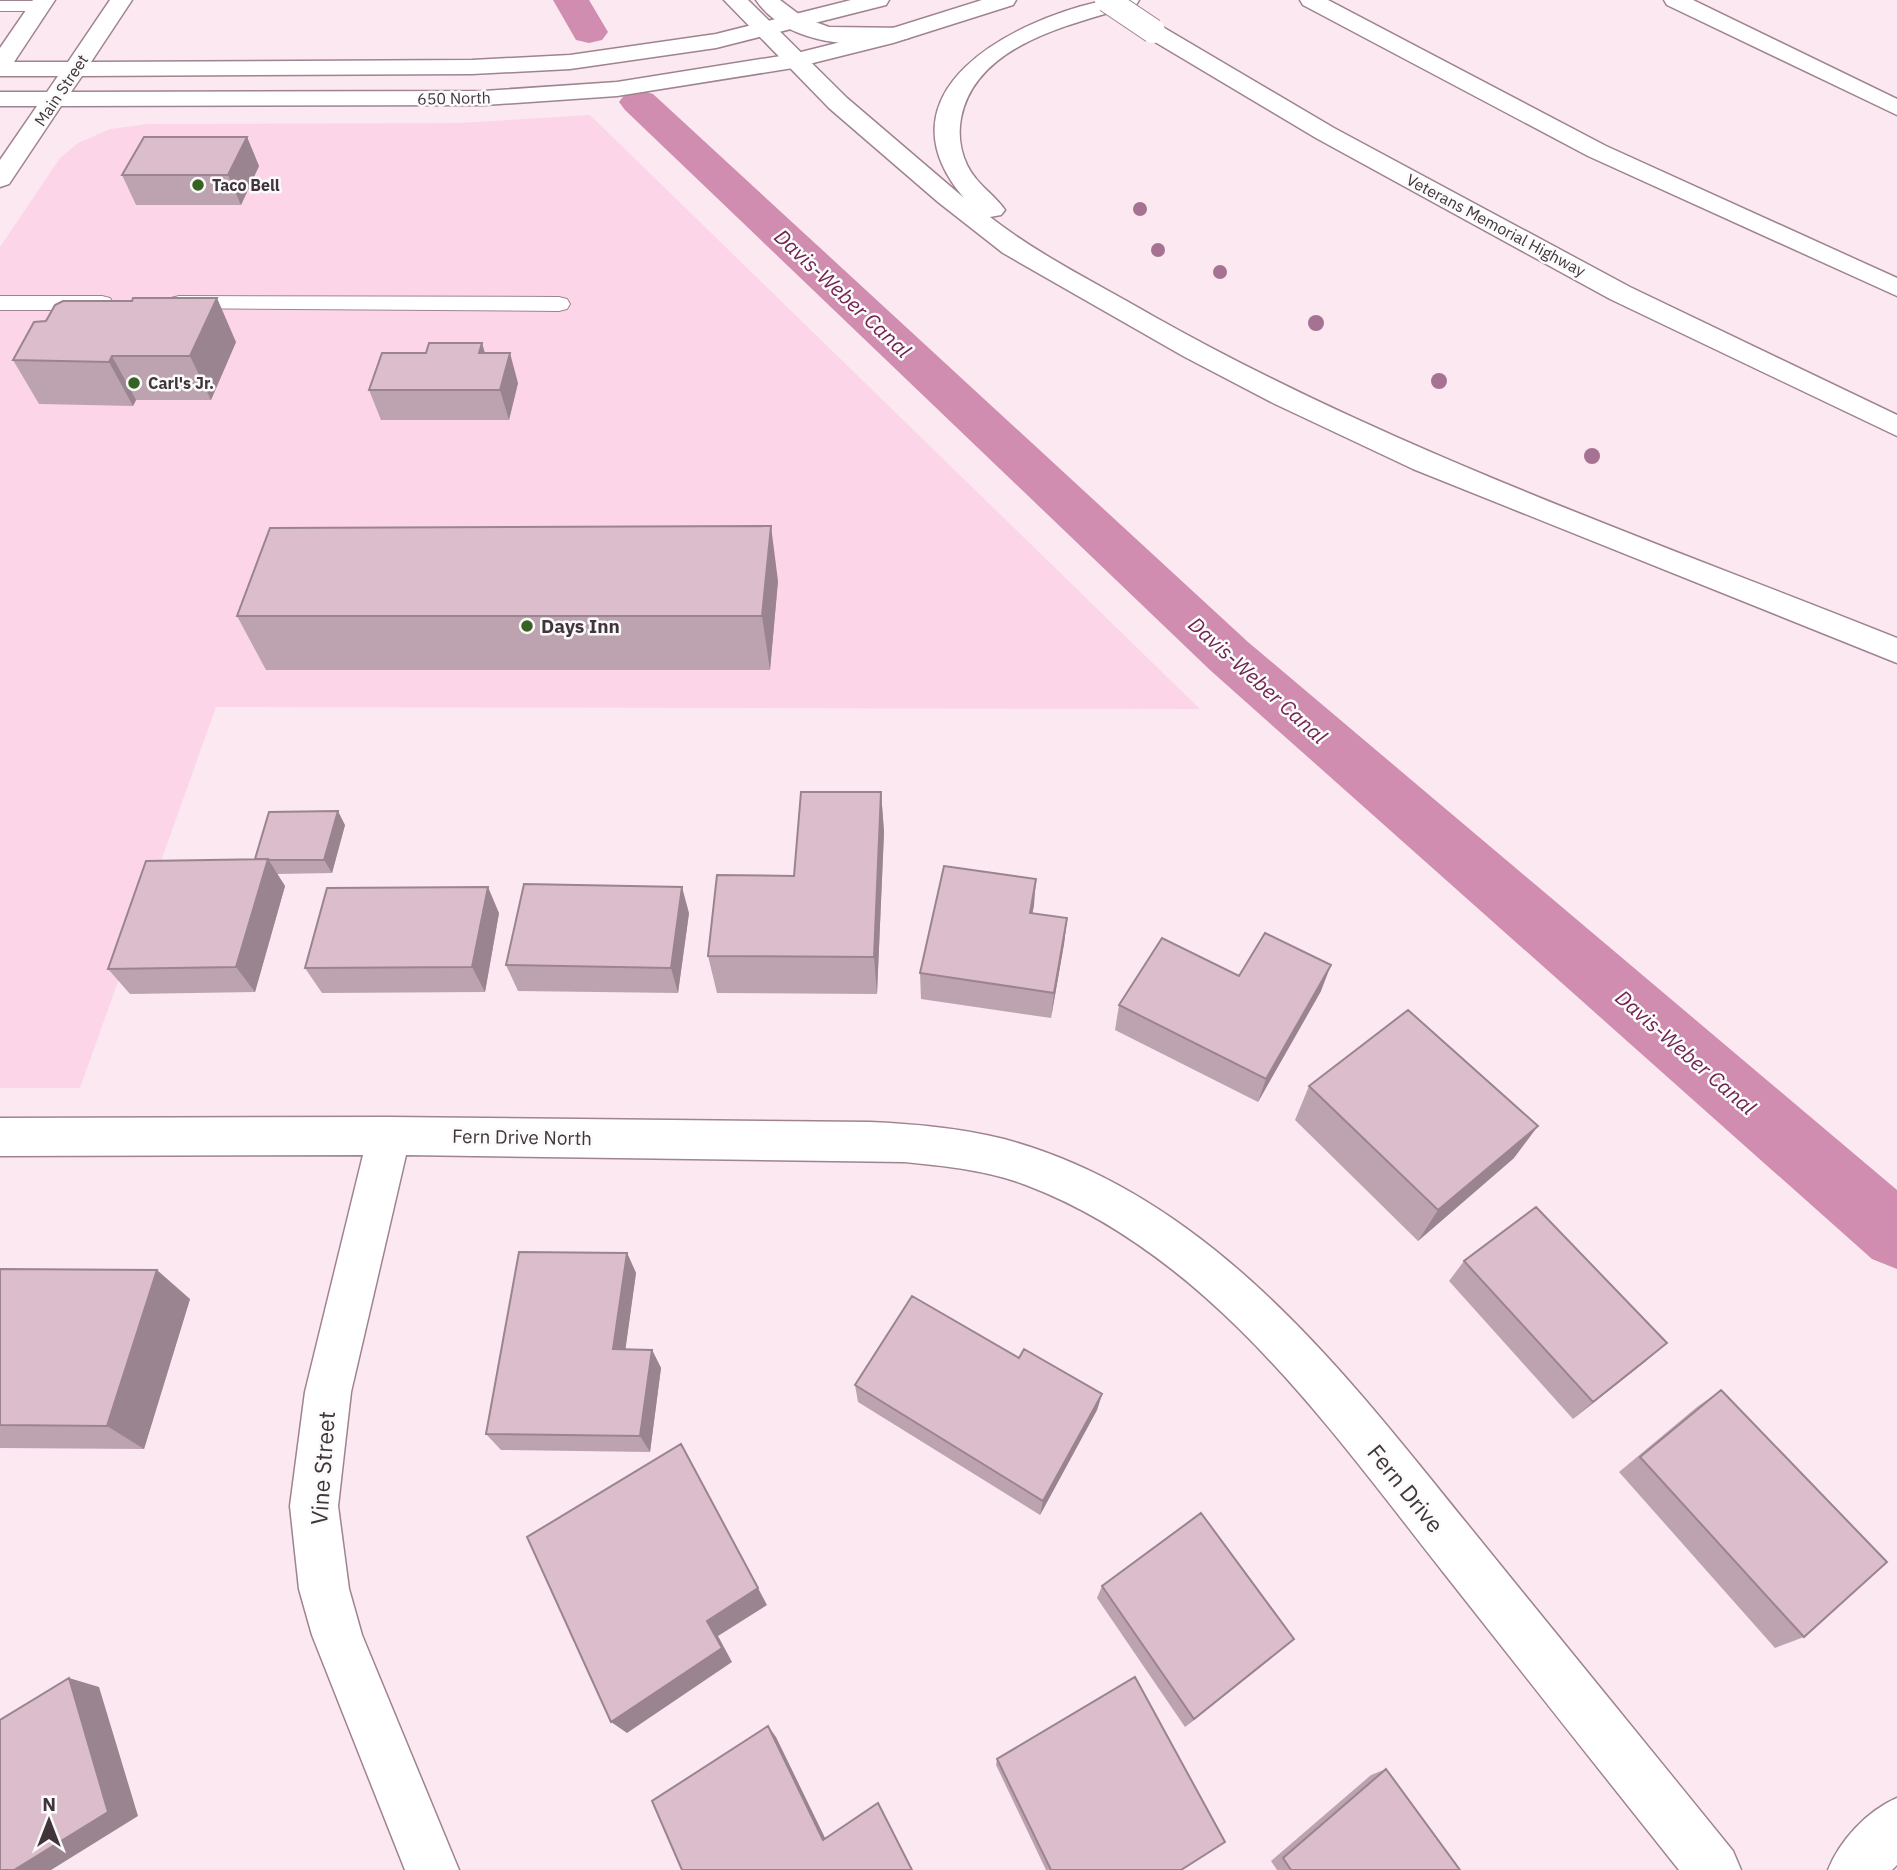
<svg xmlns="http://www.w3.org/2000/svg" width="1897" height="1870" viewBox="0 0 1897 1870" font-family="'IBM Plex Sans',sans-serif">
<style>
.built{fill:#fcd6e8}
.lines{fill:none;stroke-linecap:round;stroke-linejoin:round}
.canal{fill:#d08db0;fill-rule:evenodd}
.service-casing{stroke:#9f8391;stroke-width:2}
.minor-casing{stroke:#9f8391;stroke-width:3}
.secondary-casing{stroke:#9f8391;stroke-width:3}
.motorway-casing{stroke:#9f8391;stroke-width:3}
.service{fill:#fff;fill-rule:evenodd}
.minor{fill:#fff;fill-rule:evenodd}
.secondary{fill:#fff;fill-rule:evenodd}
.motorway{fill:#fff;fill-rule:evenodd}
.motorway-bridge-casing{stroke:#9f8391;stroke-width:26;stroke-linecap:butt}
.motorway-bridge{stroke:#fff;stroke-width:24}
.tree{fill:#a67291}
.wall{fill:#bda3af}
.shaded-wall{fill:#9a848f}
.building{fill:#dcbdcc;stroke:#9a848f;stroke-width:2}
.poi-dot{fill:#366321;stroke:#fbfbfb;stroke-width:2.5}
.labels{text-anchor:middle;dominant-baseline:central;stroke-width:5;stroke-linejoin:round;paint-order:stroke}
.far-street-label{font-size:16px;fill:#41353b;stroke:#fbfbfb}
.far-poi-label{font-size:16px;font-weight:bold;fill:#41353b;stroke:#fbfbfb;text-anchor:start}
.poi-label{font-size:19px;font-weight:bold;fill:#41353b;stroke:#fbfbfb;text-anchor:start}
.street-label{font-size:19px;fill:#41353b;stroke:#fbfbfb}
.water-label{font-size:21px;font-style:italic;fill:#722352;stroke:#fbfbfb}
.near-street-label{font-size:23px;fill:#41353b;stroke:#fbfbfb}
</style>
<rect width="100%" height="100%" fill="#fbe8f1"/>
<path class="built" d="M590,115l610,594 -984,-2 -136,381h-80v-841l60,-89 18,-15 32,-14 38,-5 311,-1z"/>
<g class="lines">
<path class="canal" d="M553,0h36l19,32 -6,8 -13,3 -13,-3z
M639,90l14,4 595,548 649,548v79l-25,-10 -662,-589 -585,-560 -6,-8 6,-8z"/>
<g class="service-casing">
<path id="service" d="M0,1h40l9,5 -9,5h-40z
M0,296h102l8,2 3,5 -3,5 -8,2h-102z
M179,296l380,1 8,2 3,5 -3,5 -8,2 -388,-3 -3,-5 3,-5z"/>
</g>
<g class="minor-casing">
<path id="minor" d="M389,1117l481,5c45,2 90,6 134,17 209,56 344,238 473,397 85,105 171,210 256,315l8,19h-62c-79,-99 -158,-199 -236,-298 -116,-147 -235,-318 -417,-387 -39,-15 -81,-19 -122,-23l-498,-7 -55,237 -13,114 11,83 13,46 97,235h-54l-93,-235 -13,-46 -9,-83 15,-114 58,-237 -363,1v-38z
M1897,1798v67l-5,5h-64c12,-30 39,-59 69,-72z"/>
</g>
<g class="secondary-casing">
<path id="secondary" d="M33,0h22l-41,62h54l42,-62h22l-41,62 381,-2 98,-5 146,-21 135,-34h38l-3,5 -170,43 -146,21 -98,5 -390,2 -11,16 413,-1 133,-9 176,-28 84,-21 105,-33h34l-3,5 -120,38 -100,25 -176,28 -133,9 -423,1 -52,78 -9,3v-27l37,-54h-37v-14h47l11,-16h-58v-28z"/>
</g>
<g class="motorway-casing">
<path id="motorway" d="M724,0h24l99,98 117,100c-90,-106 47,-177 138,-197 11,-1 25,-1 37,-1l-3,5c-63,19 -160,38 -175,113 -3,16 -1,32 6,47 9,19 27,29 38,45l-4,5 -11,2c50,39 108,67 163,99 236,133 493,222 744,322v25l-484,-194 -138,-65 -92,-48 -180,-103 -65,-51 -109,-94z
M756,0h24l24,18 25,9 80,1 3,5 -3,5c-49,12 -122,8 -153,-38z
M1300,0h28l278,146 291,132v18l-309,-140 -285,-151z
M1664,0h29l204,99v16l-230,-110z
M1153,24l8,2 173,102 296,159 267,128v21l-287,-137 -294,-161 -171,-102 -3,-5 3,-5z"/>
</g>
<use href="#service" class="service"/>
<use href="#minor" class="minor"/>
<use href="#secondary" class="secondary"/>
<use href="#motorway" class="motorway"/>
<g class="motorway-bridge-casing">
<path id="motorway-bridge" d="M1107,0l46,31"/>
</g>
<use href="#motorway-bridge" class="motorway-bridge"/>
</g>
<g class="tree">
<circle cx="1140" cy="209" r="7"/>
<circle cx="1158" cy="250" r="7"/>
<circle cx="1220" cy="272" r="7"/>
<circle cx="1316" cy="323" r="8"/>
<circle cx="1439" cy="381" r="8"/>
<circle cx="1592" cy="456" r="8"/>
</g>
<path class="wall" d="M247,137l12,29 -18,39h-105l-14,-30z
M236,342l-25,58h-75l-3,6 -94,-2 -26,-44z
M482,343l3,10 33,30 -9,37h-128l-12,-30 57,-37z
M778,581l-8,89h-504l-29,-54z
M881,792l3,40 -7,162 -160,-1 -9,-37 86,-80z
M345,825l-13,48 -55,1 8,12 -30,106 -125,2 -22,-25 147,-110z
M1034,905l-2,8 35,5 -3,26 -13,74 -130,-19 -1,-26z
M499,913l-14,79 -163,1 -17,-25z
M689,913l-11,80 -160,-2 -12,-26z
M1239,976l82,15 -63,111 -143,-72 4,-25z
M1309,1086l205,72 -96,83 -123,-121z
M627,1253l9,20 -11,77h27l9,18 -11,84 -149,-2 -15,-16z
M1464,1261l182,100 -73,58 -124,-138z
M0,1269l190,30 -46,150 -144,-1z
M1019,1358l83,36 -5,16 -57,105 -182,-113 -3,-17z
M1721,1390l83,247 -29,11 -156,-176 78,-65z
M1102,1586l192,53 -109,88 -88,-129z
M997,1759l184,111h-135l-50,-105z
M1386,1769l74,101h-183l-6,-9 100,-86z"/>
<path class="shaded-wall" d="M247,137l12,29 -18,39 -13,-30z
M217,298l19,44 -25,58 -21,-44z
M482,343l8,30 -11,-20z
M510,353l8,30 -9,37 -9,-30z
M112,356l24,44 -3,6 -24,-44z
M771,526l7,55 -8,89 -8,-54z
M881,792l3,40 -7,162 -3,-37z
M338,811l7,14 -13,48 -8,-13z
M268,859l17,27 -30,106 -19,-25z
M1036,879l-2,26 -6,34 2,-26z
M488,887l11,26 -14,79 -13,-25z
M682,887l7,26 -11,80 -7,-25z
M1067,918l-3,26 -13,74 3,-25z
M1331,965l-10,26 -63,111 8,-23z
M1538,1126l-24,32 -96,83 20,-31z
M627,1253l9,20 -13,94 -10,-18z
M157,1270l33,29 -46,150 -37,-23z
M1667,1343l-21,18 -73,58 20,-17z
M652,1350l9,18 -11,84 -10,-16z
M1102,1394l-5,16 -57,105 3,-14z
M758,1588l9,17 -49,31 14,26 -105,71 -16,-11 96,-101z
M1294,1639l-12,10 -97,78 9,-8z
M69,1678l30,9 39,129 -87,54h-37z
M768,1726l8,11 53,109 -6,-6z"/>
<path class="building" d="M144,137h103l-19,38h-106z
M133,298h84l-27,58h-78l-3,6 -96,-2 21,-38 12,-1 9,-16 8,-4h69z
M429,343h53l-3,10h31l-10,37h-131l13,-37h44z
M771,526l-9,90h-525l33,-88z
M801,792h80l-7,165 -166,-1 9,-81 77,1z
M338,811l-14,49h-56v-1h-13l14,-47z
M268,859l-32,108 -128,2 38,-108z
M944,866l92,13 -6,34 37,5 -13,75 -134,-20z
M524,884l158,3 -11,81 -165,-3z
M488,887l-16,80 -167,1 22,-80z
M1265,933l66,32 -65,114 -147,-74 43,-67 77,38z
M1408,1010l130,116 -100,84 -129,-124z
M1536,1207l131,136 -74,59 -129,-141z
M519,1252l108,1 -14,96 39,1 -12,86 -154,-2z
M0,1269l157,1 -50,156 -107,-1z
M912,1296l107,62 5,-9 78,45 -59,107 -188,-116z
M1721,1390l166,172 -83,75 -164,-180z
M681,1444l77,144 -51,33 15,27 -111,74 -84,-185z
M1201,1513l93,126 -100,80 -92,-133z
M1135,1677l90,165 -44,28h-130l-54,-111z
M69,1678l39,134 -94,58h-14v-150z
M768,1726l55,114 55,-37 34,67h-230l-30,-69z
M1386,1769l74,101h-169l-8,-12z"/>
<g class="poi-dot">
<circle cx="198" cy="185" r="7"/>
<circle cx="134" cy="383" r="7"/>
<circle cx="527" cy="626" r="7"/>
</g>
<g class="labels">
<g class="far-street-label">
<text transform="translate(61 90) rotate(-56)">Main Street</text>
<text transform="translate(454 98) rotate(-1)">650 North</text>
<text transform="translate(1496 225) rotate(28)">Veterans Memorial Highway</text>
</g>
<g class="far-poi-label">
<text x="212" y="185">Taco Bell</text>
<text x="148" y="383">Carl's Jr.</text>
</g>
<g class="poi-label">
<text x="541" y="626">Days Inn</text>
</g>
<g class="street-label">
<text transform="translate(522 1137) rotate(1)">Fern Drive North</text>
</g>
<g class="water-label">
<text transform="translate(843 293) rotate(43)">Davis-Weber Canal</text>
<text transform="translate(1258 680) rotate(42)">Davis-Weber Canal</text>
<text transform="translate(1686 1052) rotate(41)">Davis-Weber Canal</text>
</g>
<g class="near-street-label">
<text transform="translate(322 1468) rotate(-86)">Vine Street</text>
<text transform="translate(1406 1488) rotate(51)">Fern Drive</text>
</g>
</g>
<g transform="translate(49 1821)" stroke="#fbfbfb" stroke-width="5" paint-order="stroke">
<path d="M0-5L12 26L0 18L-12 26Z" fill="#41353b"/>
<text y="-10" font-size="19" font-weight="bold" text-anchor="middle" fill="#41353b">N</text>
</g>
</svg>
